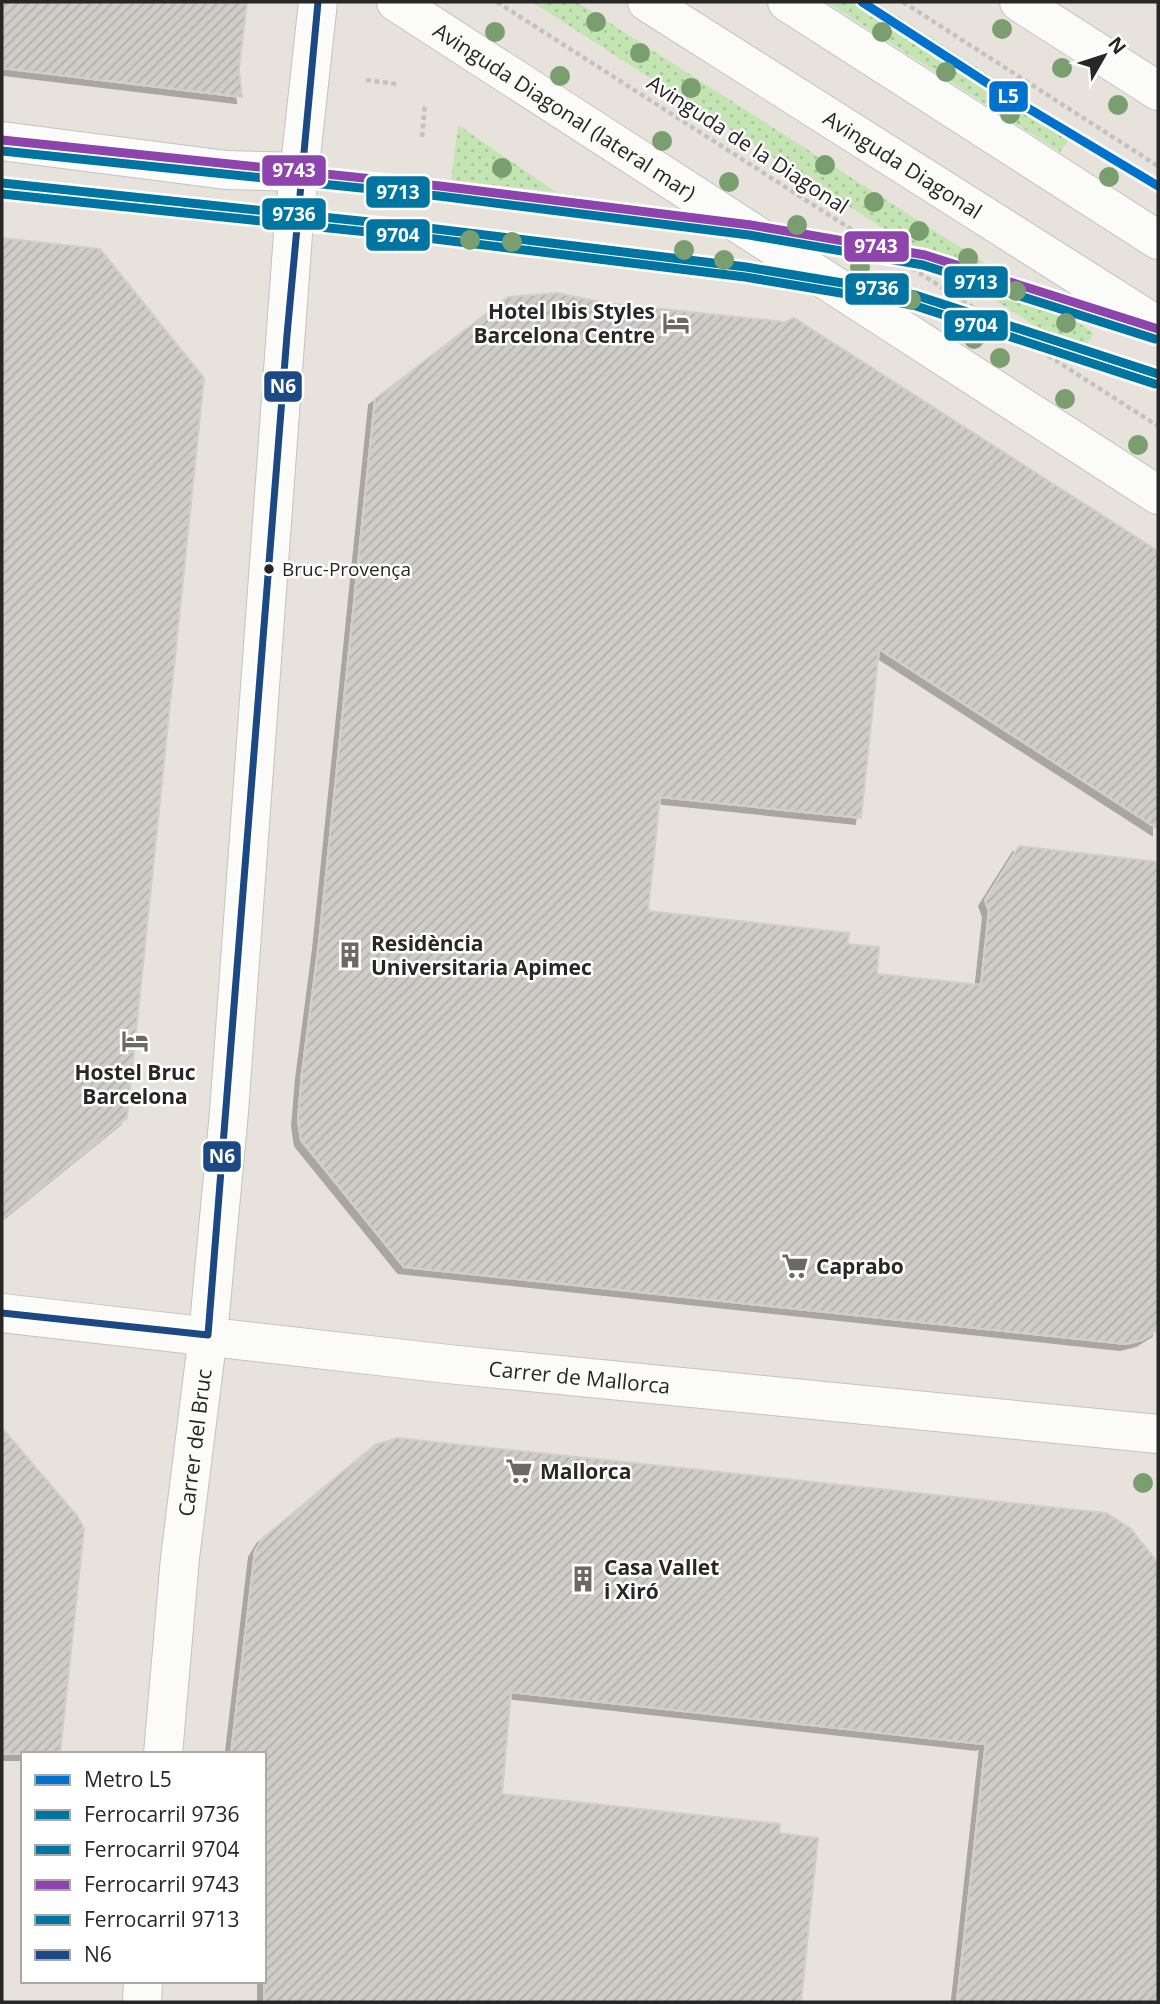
<svg xmlns="http://www.w3.org/2000/svg" width="1160" height="2004" viewBox="0 0 1160 2004" font-family="'Open Sans',sans-serif">
<style>
.grass{fill:url(#grass-dots)}
.building{fill:url(#building-hatch);stroke:#d2cec8;stroke-width:2;filter:url(#shadow)}
.lines{fill:none;stroke-linecap:round;stroke-linejoin:round}
.street-casing{stroke:#c4c2c2;stroke-width:40}
.secondary-casing{stroke:#c4c2c2;stroke-width:40}
.path{stroke:#c4c3c2;stroke-width:4.5;stroke-dasharray:5 3.5;stroke-linecap:butt}
.street{stroke:#fbfbfa;stroke-width:38}
.secondary{stroke:#fbfbfa;stroke-width:38}
.bus-1-casing{stroke:#fff;stroke-width:12}
.bus-1{stroke:#1c4883;stroke-width:7}
.rail-1-casing{stroke:#fff;stroke-width:14}
.rail-2-casing{stroke:#fff;stroke-width:14}
.rail-3-casing{stroke:#fff;stroke-width:14}
.rail-4-casing{stroke:#fff;stroke-width:14}
.rail-1{stroke:#0075a1;stroke-width:9}
.rail-2{stroke:#0075a1;stroke-width:9}
.rail-3{stroke:#8e44ad;stroke-width:9}
.rail-4{stroke:#0075a1;stroke-width:9}
.metro-1-casing{stroke:#fff;stroke-width:14}
.metro-1{stroke:#0072ce;stroke-width:9}
.tree{fill:#7a9e6f}
.bus-dot{fill:#272727;stroke:#fff;stroke-width:2.5}
.labels{text-anchor:middle;dominant-baseline:central;stroke-width:5;stroke-linejoin:round;paint-order:stroke}
.bus-label{font-size:19px;fill:#272727;stroke:#fff;text-anchor:start}
.street-label{font-size:21px;fill:#272727;stroke:#fff}
.poi-label{font-size:21px;font-weight:bold;fill:#272727;stroke:#fff;text-anchor:start}
.line-badge{stroke:#fff;stroke-width:2.5}
.badge-label{font-size:19px;text-anchor:middle;font-weight:bold;fill:#fff}
</style>
<defs>
<pattern id="grass-dots" width="8" height="8" patternUnits="userSpaceOnUse" patternTransform="scale(1.75)"><rect width="8" height="8" fill="#c4e4b3"/><path d="M2 2h.1M6 6h.1" fill="none" stroke="#a8c49a" stroke-width="1.8" stroke-linecap="round"/></pattern>
<pattern id="building-hatch" width="6" height="6" patternUnits="userSpaceOnUse" patternTransform="scale(1.75)"><rect width="6" height="6" fill="#cfcdc8"/><path d="M-1 1l2-2M0 6l6-6M5 7l2-2" fill="none" stroke="#b2b0ac"/></pattern>
<filter id="shadow"><feDropShadow dx="-6" dy="6" stdDeviation="0" flood-color="#0004"/></filter>
</defs>
<rect width="100%" height="100%" fill="#e7e3dc"/>
<path class="grass" d="M532,2h45l517,331 -14,22z
M827,2h49l199,128 -15,22z
M458,125l98,67 -105,-12z"/>
<path class="building" d="M2,2h245l-8,67 3,28 -240,-29z
M2,238l98,11 104,129 -77,740 -125,101z
M557,293l49,10 179,19 9,-4 364,233v278l-279,-180 -18,169 -201,-21 -12,114 201,22 -2,11 32,3 -2,27 104,11 8,-74 -4,-11 34,-54 139,16v468l-16,10 -16,4 -722,-77 -103,-127 -3,-20 4,-47 17,-130 56,-544 133,-102z
M2,1428l76,89 6,12 -24,225h-58z
M397,1438l709,75 24,15 28,35v439h-201l29,-261 -4,3 -471,-52 -9,102 278,30 -1,9 39,5 -17,164h-537v-248h-33l24,-203 8,-13 112,-93z"/>
<g class="lines">
<g class="street-casing">
<g id="street">
<path id="s1" d="M647,2l511,324"/>
<path d="M787,2l371,238"/>
<path d="M2,141l224,29 73,2"/>
<path id="s2" d="M163,1754l17,-196 28,-223 21,-223 65,-892 24,-218"/>
<path d="M142,2002l1,-21"/>
</g>
</g>
<g class="secondary-casing">
<g id="secondary">
<path id="s3" d="M396,2l762,493"/>
<path d="M1019,2l139,89"/>
<path id="s4" d="M2,1313l446,51 710,70"/>
</g>
</g>
<path class="path" d="M497,2l661,424
M903,2l255,164
M366,80l31,4
M422,137l3,-33"/>
<use href="#street" class="street"/>
<use href="#secondary" class="secondary"/>
<g class="bus-1-casing">
<path id="bus-1" d="M2,1313l206,22 79,-1000 31,-333"/>
</g>
<use href="#bus-1" class="bus-1"/>
<g class="rail-1-casing">
<path id="rail-1" d="M2,183l434,46 310,38 169,28 243,79"/>
</g>
<g class="rail-2-casing">
<path id="rail-2" d="M2,194l433,45 310,38 168,28 242,79"/>
</g>
<g class="rail-3-casing">
<path id="rail-3" d="M2,140l438,46 311,39 174,30 233,74"/>
</g>
<g class="rail-4-casing">
<path id="rail-4" d="M2,151l437,45 310,39 174,30 232,74"/>
</g>
<use href="#rail-1" class="rail-1"/>
<use href="#rail-2" class="rail-2"/>
<use href="#rail-3" class="rail-3"/>
<use href="#rail-4" class="rail-4"/>
<g class="metro-1-casing">
<path id="metro-1" d="M862,2l139,90 157,94"/>
</g>
<use href="#metro-1" class="metro-1"/>
</g>
<g class="tree">
<circle cx="596" cy="22" r="10"/>
<circle cx="1002" cy="29" r="10"/>
<circle cx="495" cy="32" r="10"/>
<circle cx="882" cy="32" r="10"/>
<circle cx="640" cy="53" r="10"/>
<circle cx="1062" cy="68" r="10"/>
<circle cx="946" cy="72" r="10"/>
<circle cx="560" cy="76" r="10"/>
<circle cx="691" cy="88" r="10"/>
<circle cx="1118" cy="105" r="10"/>
<circle cx="1010" cy="114" r="10"/>
<circle cx="662" cy="141" r="10"/>
<circle cx="825" cy="165" r="10"/>
<circle cx="502" cy="168" r="10"/>
<circle cx="1109" cy="177" r="10"/>
<circle cx="729" cy="182" r="10"/>
<circle cx="874" cy="202" r="10"/>
<circle cx="797" cy="225" r="10"/>
<circle cx="919" cy="231" r="10"/>
<circle cx="470" cy="240" r="10"/>
<circle cx="512" cy="242" r="10"/>
<circle cx="684" cy="250" r="10"/>
<circle cx="968" cy="258" r="10"/>
<circle cx="724" cy="260" r="10"/>
<circle cx="860" cy="267" r="10"/>
<circle cx="1016" cy="291" r="10"/>
<circle cx="911" cy="300" r="10"/>
<circle cx="1066" cy="323" r="10"/>
<circle cx="974" cy="339" r="10"/>
<circle cx="1000" cy="358" r="10"/>
<circle cx="1065" cy="399" r="10"/>
<circle cx="1138" cy="445" r="10"/>
<circle cx="1143" cy="1483" r="10"/>
</g>
<defs>
<g id="hotel-bare" transform="scale(2.1)"><path d="M-6-4.5h1.5V1H6V5H4.5V3h-9V5H-6ZM-4 0a1.8 1.8 0 1 1 3.6 0ZM.5 0V-2.5h3Q6-2.5 6 0Z" fill="#6a6966" stroke="#fff" stroke-width="2.5" paint-order="stroke"/></g>
<g id="building-bare" transform="scale(2.1)"><path d="M-4-6H4V6H1V3H-1V6H-4ZM-2.5-4.3h1.7v1.8h-1.7ZM.8-4.3h1.7v1.8H.8ZM-2.5-1h1.7V.8h-1.7ZM.8-1h1.7V.8H.8Z" fill="#6a6966" stroke="#fff" stroke-width="2.5" paint-order="stroke"/></g>
<g id="supermarket-bare" transform="scale(2.1)"><path d="M-6-5.5h2.5l.6 2H6L4.5 2H-2.5L-4.4-4H-6ZM-1.5 3.2a1.3 1.3 0 1 0 .1 0ZM3 3.2a1.3 1.3 0 1 0 .1 0Z" fill="#6a6966" stroke="#fff" stroke-width="2.5" paint-order="stroke"/></g>
</defs>
<g fill-rule="evenodd">
<use href="#hotel-bare" x="676" y="323"/>
<use href="#building-bare" x="350" y="955"/>
<use href="#hotel-bare" x="135" y="1041"/>
<use href="#supermarket-bare" x="795" y="1266"/>
<use href="#supermarket-bare" x="519" y="1471"/>
<use href="#building-bare" x="583" y="1579"/>
</g>
<circle class="bus-dot" cx="269" cy="569" r="6"/>
<g class="labels">
<g class="bus-label">
<text x="282" y="569">Bruc-Provença</text>
</g>
<g class="street-label">
<text stroke="none"><textPath href="#s3" startOffset="201">Avinguda Diagonal (lateral mar)</textPath></text>
<text transform="translate(748 144) rotate(33)">Avinguda de la Diagonal</text>
<text stroke="none"><textPath href="#s1" startOffset="303">Avinguda Diagonal</textPath></text>
<text stroke="none"><textPath href="#s4" startOffset="581">Carrer de Mallorca</textPath></text>
<text stroke="none"><textPath href="#s2" startOffset="313">Carrer del Bruc</textPath></text>
</g>
<g class="poi-label">
<text x="655" y="311" text-anchor="end">Hotel Ibis Styles<tspan x="655" dy="24">Barcelona Centre</tspan></text>
<text x="371" y="943">Residència<tspan x="371" dy="24">Universitaria Apimec</tspan></text>
<text x="135" y="1072" text-anchor="middle">Hostel Bruc<tspan x="135" dy="24">Barcelona</tspan></text>
<text x="816" y="1266">Caprabo</text>
<text x="540" y="1471">Mallorca</text>
<text x="604" y="1567">Casa Vallet<tspan x="604" dy="24">i Xiró</tspan></text>
</g>
</g>
<g class="line-badge">
<rect x="988" y="80" width="41" height="33" rx="7" fill="#0072ce"/>
<rect x="261" y="154" width="66" height="33" rx="7" fill="#8e44ad"/>
<rect x="365" y="175" width="66" height="34" rx="7" fill="#0075a1"/>
<rect x="261" y="197" width="66" height="34" rx="7" fill="#0075a1"/>
<rect x="365" y="218" width="66" height="34" rx="7" fill="#0075a1"/>
<rect x="843" y="230" width="67" height="33" rx="7" fill="#8e44ad"/>
<rect x="943" y="265" width="66" height="34" rx="7" fill="#0075a1"/>
<rect x="844" y="272" width="66" height="34" rx="7" fill="#0075a1"/>
<rect x="943" y="309" width="66" height="33" rx="7" fill="#0075a1"/>
<rect x="263" y="370" width="40" height="33" rx="7" fill="#1c4883"/>
<rect x="202" y="1140" width="40" height="33" rx="7" fill="#1c4883"/>
</g>
<g class="badge-label">
<text x="1008" y="103">L5</text>
<text x="294" y="177">9743</text>
<text x="398" y="199">9713</text>
<text x="294" y="221">9736</text>
<text x="398" y="242">9704</text>
<text x="876" y="253">9743</text>
<text x="976" y="289">9713</text>
<text x="877" y="295">9736</text>
<text x="976" y="332">9704</text>
<text x="283" y="393">N6</text>
<text x="222" y="1163">N6</text>
</g>
<rect width="1160" height="2004" fill="none" stroke="#272727" stroke-width="7"/>
<rect x="21" y="1752" width="245" height="231" fill="#ffffff" stroke="#a9a9a9" stroke-width="2"/>
<rect x="35" y="1775" width="35" height="10" fill="#0072ce" stroke="#a9a9a9" stroke-width="2"/>
<text x="84" y="1787" font-size="21" fill="#272727">Metro L5</text>
<rect x="35" y="1810" width="35" height="10" fill="#0075a1" stroke="#a9a9a9" stroke-width="2"/>
<text x="84" y="1822" font-size="21" fill="#272727">Ferrocarril 9736</text>
<rect x="35" y="1845" width="35" height="10" fill="#0075a1" stroke="#a9a9a9" stroke-width="2"/>
<text x="84" y="1857" font-size="21" fill="#272727">Ferrocarril 9704</text>
<rect x="35" y="1880" width="35" height="10" fill="#8e44ad" stroke="#a9a9a9" stroke-width="2"/>
<text x="84" y="1892" font-size="21" fill="#272727">Ferrocarril 9743</text>
<rect x="35" y="1915" width="35" height="10" fill="#0075a1" stroke="#a9a9a9" stroke-width="2"/>
<text x="84" y="1927" font-size="21" fill="#272727">Ferrocarril 9713</text>
<rect x="35" y="1950" width="35" height="10" fill="#1c4883" stroke="#a9a9a9" stroke-width="2"/>
<text x="84" y="1962" font-size="21" fill="#272727">N6</text>
<g transform="translate(1104 56) rotate(51)" stroke="#ffffff" stroke-width="5" paint-order="stroke">
<path d="M0-5L12 26L0 18L-12 26Z" fill="#272727"/>
<text y="-10" font-size="19" font-weight="bold" text-anchor="middle" fill="#272727">N</text>
</g>
</svg>
